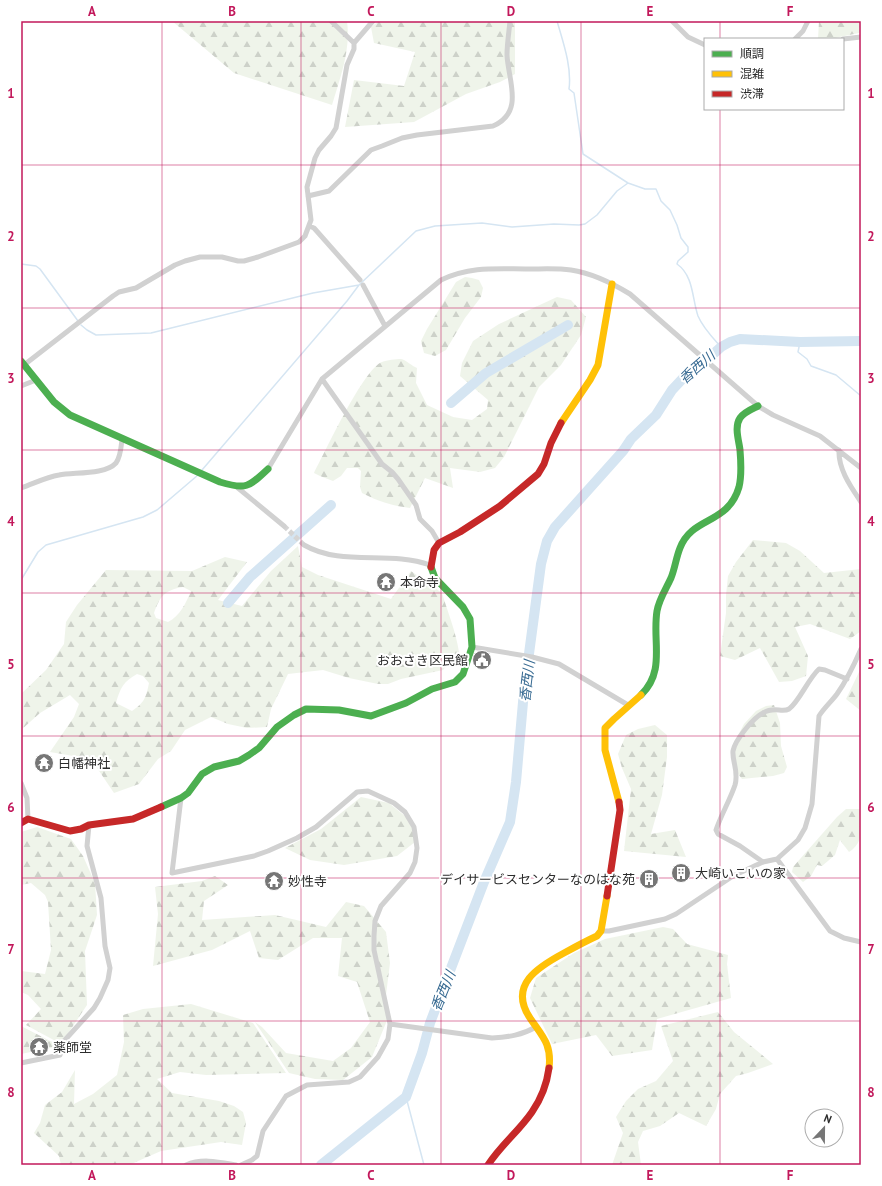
<svg xmlns="http://www.w3.org/2000/svg" width="882" height="1186" viewBox="0 0 882 1186" font-family="'PT Sans','Noto Sans JP',sans-serif">
<style>
.forest{fill:url(#forest-firs);fill-rule:evenodd}
.lines{fill:none;stroke-linecap:round;stroke-linejoin:round}
.stream{stroke:#d5e5f2;stroke-width:1.5}
.river{stroke:#d5e5f2;stroke-width:10}
.street-tunnel{stroke:#d5d5d5;stroke-width:5;stroke-dasharray:5 2.5;stroke-linecap:butt}
.street{stroke:#d1d1d1;stroke-width:5}
.fast{stroke:#4caf50;stroke-width:7}
.slow{stroke:#ffc107;stroke-width:7}
.jam{stroke:#c62828;stroke-width:7}
.grid{fill:none;stroke:#c2185b;stroke-width:1;stroke-opacity:0.55}
.labels{text-anchor:middle;dominant-baseline:central;stroke-width:4;stroke-linejoin:round;paint-order:stroke}
.poi-label{font-size:13px;fill:#2c2c2c;stroke:#fff;text-anchor:start}
.water-label{font-size:14px;font-style:italic;fill:#376a92;stroke:#fff}
.neatline{fill:none;stroke:#c2185b;stroke-width:1.5}
.grid-label{font-size:13px;text-anchor:middle;font-weight:bold;fill:#c2185b}
</style>
<defs>
<pattern id="forest-firs" width="22" height="20" patternUnits="userSpaceOnUse"><rect width="22" height="20" fill="#eff4ea"/><path d="M5 1l3.5 6h-7zM16 11l3.5 6h-7z" fill="#cdd1c9"/></pattern>
</defs>
<rect width="100%" height="100%" fill="#fff"/>
<path class="forest" d="M172,21h175c4,29 -7,57 -15,84l-98,-32z
M379,21h136v53l-15,8 -34,12 -52,28 -69,5 9,-47 50,6 11,-34 -41,-9 -3,-16z
M819,21h42v10l-2,2 -29,6h-12z
M465,277l7,1 7,2 4,8 -2,9 -16,21 -19,32 -11,6 -11,-3 -3,-12 6,-12 29,-47z
M557,297l14,3 15,17 -5,18 -20,30 -22,22 -35,70 -9,11 -15,4 -30,-4 3,20 -28,-10 -15,30c-17,-2 -33,-7 -48,-15l-2,-6 1,-16 -3,-3h-11l-6,8 -8,5 -13,-5 -6,-3c11,-21 50,-105 68,-111 5,-2 14,-3 19,-3 5,1 11,7 16,9l-1,15 11,22 26,12 19,3 15,-11 1,-9 -28,-24 2,-13 11,-22 26,-17z
M753,540l33,3 14,8 24,22 37,-4v62l-11,8 -40,-15 -15,3 13,29 -2,20 -14,5 -13,1 -19,-34 -25,12 -15,-4 6,-43v-18l2,-19 8,-14z
M298,546l4,21 16,8 73,24 20,-28 31,22c6,20 14,39 17,59l-16,18 -42,9 -13,5h-10l-29,-6 -26,-8 -35,4 -17,35 -4,18 -20,1 -19,-4 -17,-7 -26,13 -14,21 -13,8 -19,25 -25,9 -23,-34 -41,-7 24,-35 5,-13 -9,-9 -30,18 -19,17v-36l25,-24 18,-26 2,-22 11,-17 29,-35 86,1 33,-14 22,5 -29,38 24,6 29,-35zM183,587l8,4c-5,12 -11,25 -23,31l-12,-4 -2,-5c6,-17 11,-23 29,-26zM137,674l6,2 6,7c-3,15 -5,20 -17,28l-16,-8c4,-15 8,-22 21,-29z
M861,668v43l-15,-12z
M774,705l6,18 1,23 6,21 -3,6 -11,3 -31,3 -8,-10 -1,-24 11,-21 12,-13 10,-5z
M655,725l12,10v22l-5,38 -11,39 24,-4 11,27 -62,-6 7,-62 -9,-21 -4,-14 8,-19 12,-6z
M361,797l28,6 22,18 6,12 -2,9 -18,14 -53,9 -34,-5 -25,-12 36,-19z
M846,809h15c0,17 4,33 -12,43l-9,-12 -5,15 -13,11 -5,-1 -6,11 -8,6 -11,-10 1,-5 44,-50z
M37,827l34,12 12,17 12,27 2,32 -12,36 2,54 -26,39 -35,-19 15,-16 -13,-14 -7,-3v-21l24,3 6,-24 -3,-48 -3,-7 -14,-12 -10,2v-53z
M215,876l13,9 -24,16 -2,19 73,-5 51,12 20,-25 18,4 22,26 4,31 -4,32 2,23 -16,39 -29,23 -28,-1 -26,-6 -34,-51 7,5 24,26 47,8 18,-13 19,-26 -13,-40 -19,-6 4,-38h-29l-35,22 -19,-2 -9,-27 -38,19 -59,16 5,-52 -3,-27 47,-6z
M663,927l10,2 14,15 41,11 -1,9 4,34 -74,21 -5,31 -40,6 -16,-21 -44,9 -22,-46 6,-20 38,-25 31,-14z
M191,1004l62,19 33,50 -80,2 -26,-3 -23,7 15,14 47,8 15,5 9,6 3,11 -4,22 -21,-3 -60,9 -32,14h-68l-2,-9 -25,-23 6,-10 5,-18 17,-13 13,-22 -1,34 19,-10 24,-19 7,-33 -1,-27 20,-6z
M718,1012l16,20 39,32 -25,9 -12,3 -16,18 -4,15 -10,17 -27,-13 -19,13 -17,5 -5,11 3,23h-29l11,-32 -7,-16 10,-16 12,-12 18,-8 17,-20 -12,-35z
M21,1026l39,20 -39,8z"/>
<g class="lines">
<path class="stream" d="M557,21c6,21 15,46 12,68l5,4 9,61 45,29 17,6h11l5,12 9,9 7,15 4,13 7,9v5l-10,9 -1,3c17,12 15,35 21,52 5,12 15,22 23,31
M21,264l15,2 4,3 38,52
M81,325l6,5 9,5 55,-2 162,-40 46,-8
M800,342l-2,10 9,7 4,7 25,9 25,21
M202,470l145,-169 12,-16 57,-54 19,-5 47,-3 30,4 42,-3 25,1 6,-1 12,-9 20,-24 11,-8
M21,580l17,-28 8,-7 97,-28 14,-7 41,-35
M406,1097l18,68"/>
<path class="river" d="M451,403l35,-30 82,-48
M228,603l22,-26 81,-72
M321,1165l85,-68 16,-44 8,-30 54,-141 26,-60 6,-40 8,-91 17,-127 6,-23 8,-14 68,-76 8,-12 25,-24 16,-25 15,-16 13,-8 21,-19 9,-5 10,-3 60,3 61,-1"/>
<path class="street-tunnel" d="M284,526l20,19"/>
<path class="street" d="M331,21l23,22
M672,21l16,16 17,8
M795,39l8,-8 5,-10
M843,39l18,-2
M308,196l21,-5 42,-41 11,-4 20,-8 15,-3 76,-9c32,-14 15,-46 14,-71 0,-11 2,-23 3,-34
M309,226l5,2 46,52
M363,285l22,41
M24,365l89,-69 6,-4 17,-4 39,-23 10,-4 15,-4h22l16,4h6l14,-4 41,-15 6,-6 6,-16 -4,-33 8,-29 4,-8 12,-14 5,-8 11,-63 7,-16v-6l19,-22
M322,379l60,85 10,8 6,7 18,26 4,14 12,12 7,12
M21,386l15,-6
M839,450c-1,19 12,37 22,52
M268,469l54,-90 119,-99c30,-14 55,-11 87,-11 14,0 29,-1 43,1 20,3 41,13 59,24l128,112 15,9 47,21 41,32
M21,488c12,-4 25,-11 38,-13 15,-3 46,0 57,-12 5,-7 5,-16 6,-24
M238,488l46,38
M304,545c38,22 85,5 126,20
M472,647l60,10 27,7 69,41
M21,783l6,15 1,21
M181,798l-9,75 82,-17 14,-5 29,-13 19,-11 41,-35 11,-1 26,12 11,9 9,15 3,21 -2,14 -5,11 -29,33 -6,15 -1,15v14l16,74 -2,15 -10,18 -18,20 -11,5 -42,3 -21,11 -23,35 -6,25 -5,4 -11,5
M777,859l53,72 14,7 17,4
M763,862l-23,-16 -22,-12 -2,-4c5,-15 14,-30 19,-45 4,-14 -3,-23 -2,-34 2,-11 20,-33 30,-38 11,-7 19,0 26,-4 10,-7 19,-30 30,-40l6,1 22,9
M601,931h8l56,-12 11,-5 57,-38 30,-14 14,-3 21,-19 7,-12 7,-24 7,-88c5,-8 12,-14 18,-22 10,-14 17,-29 24,-45
M390,1024l102,14c17,-1 30,-3 44,-11
M21,1063l39,-8 4,-14 30,-33 6,-10 8,-18 2,-12 -5,-22 -4,-48 -14,-52 2,-21
M186,1165c16,-7 33,-3 50,0"/>
<path class="fast" d="M21,361l33,41 16,13 150,67c26,8 29,5 48,-13
M641,695c25,-24 11,-54 16,-84 2,-12 9,-22 14,-33 4,-10 5,-20 9,-30 12,-32 48,-23 59,-61 3,-12 2,-25 1,-37 -1,-9 -6,-23 0,-32 4,-6 12,-9 18,-12
M161,807l20,-9 7,-5 14,-19 12,-7 25,-6 10,-6 10,-7 18,-21 17,-12 12,-6 33,1 32,6 35,-13 26,-14 23,-7 8,-8 9,-27 -2,-28 -7,-12 -28,-29 -4,-11"/>
<path class="slow" d="M561,423l29,-43 8,-15 14,-81
M619,802l-14,-52v-22l9,-9 27,-24
M549,1068c3,-24 -7,-32 -19,-50 -22,-33 8,-51 34,-65 11,-6 22,-12 33,-17l4,-5 6,-35"/>
<path class="jam" d="M431,567l3,-17 5,-7 21,-11 40,-26 38,-32 6,-10 7,-21 10,-20
M21,823l7,-4 42,12 11,-2 8,-4 44,-6 28,-12
M607,896l13,-86 -1,-8
M488,1165c13,-20 31,-34 44,-53 9,-13 15,-29 17,-44"/>
</g>
<path class="grid" d="M162,21v1144M301,21v1144M441,21v1144M581,21v1144M720,21v18M720,109v1056M21,165h840M21,308h840M21,450h840M21,593h840M21,736h840M21,878h840M21,1021h840"/>
<defs>
<g id="temple-disc" transform="scale(1)"><circle r="9.5" fill="#767676" stroke="#fff"/><path d="M0-6L5-2H3V0L6.5 2.5H4V6H1.5V3h-3V6H-4V2.5H-6.5L-3 0V-2H-5Z" fill="#fff"/></g>
<g id="civic-disc" transform="scale(1)"><circle r="9.5" fill="#767676" stroke="#fff"/><path d="M-.6-6.5H3V-4.5H.6V-3L4-1V1h2V6H-6V1h2V-1L-.6-3ZM-1.2 2.5V6h2.4V2.5Z" fill="#fff"/></g>
<g id="building-disc" transform="scale(1)"><circle r="9.5" fill="#767676" stroke="#fff"/><path d="M-4-6H4V6H1V3H-1V6H-4ZM-2.5-4.3h1.7v1.8h-1.7ZM.8-4.3h1.7v1.8H.8ZM-2.5-1h1.7V.8h-1.7ZM.8-1h1.7V.8H.8Z" fill="#fff"/></g>
</defs>
<g fill-rule="evenodd">
<use href="#temple-disc" x="386" y="582"/>
<use href="#civic-disc" x="482" y="660"/>
<use href="#temple-disc" x="44" y="763"/>
<use href="#building-disc" x="681" y="873"/>
<use href="#building-disc" x="649" y="879"/>
<use href="#temple-disc" x="274" y="881"/>
<use href="#temple-disc" x="39" y="1047"/>
</g>
<g class="labels">
<g class="poi-label">
<text x="400" y="582">本命寺</text>
<text x="468" y="660" text-anchor="end">おおさき区民館</text>
<text x="58" y="763">白幡神社</text>
<text x="695" y="873">大崎いこいの家</text>
<text x="635" y="879" text-anchor="end">デイサービスセンターなのはな苑</text>
<text x="288" y="881">妙性寺</text>
<text x="53" y="1047">薬師堂</text>
</g>
<g class="water-label">
<text transform="translate(697 367) rotate(-41)">香西川</text>
<text transform="translate(527 681) rotate(-83)">香西川</text>
<text transform="translate(443 991) rotate(-68)">香西川</text>
</g>
</g>
<rect width="882" height="1186" fill="none" stroke="#ffffff" stroke-width="44"/>
<rect x="704" y="38" width="140" height="72" fill="#ffffff" stroke="#ababab"/>
<rect x="712" y="51" width="20" height="6" fill="#4caf50" stroke="#ababab"/>
<text x="740" y="58" font-size="12" fill="#2c2c2c">順調</text>
<rect x="712" y="71" width="20" height="6" fill="#ffc107" stroke="#ababab"/>
<text x="740" y="78" font-size="12" fill="#2c2c2c">混雑</text>
<rect x="712" y="91" width="20" height="6" fill="#c62828" stroke="#ababab"/>
<text x="740" y="98" font-size="12" fill="#2c2c2c">渋滞</text>
<g transform="translate(824 1128) rotate(22)"><circle r="19" fill="#ffffff" stroke="#ababab"/>
<path d="M0-3L7 15L0 10L-7 15Z" fill="#767676"/>
<text y="-6" font-size="11" font-weight="bold" text-anchor="middle" fill="#2c2c2c">N</text>
</g>
<rect x="22" y="22" width="838" height="1142" class="neatline"/>
<g class="grid-label">
<text x="92" y="16">A</text>
<text x="232" y="16">B</text>
<text x="371" y="16">C</text>
<text x="511" y="16">D</text>
<text x="650" y="16">E</text>
<text x="790" y="16">F</text>
<text x="11" y="98">1</text>
<text x="871" y="98">1</text>
<text x="11" y="241">2</text>
<text x="871" y="241">2</text>
<text x="11" y="383">3</text>
<text x="871" y="383">3</text>
<text x="11" y="526">4</text>
<text x="871" y="526">4</text>
<text x="11" y="669">5</text>
<text x="871" y="669">5</text>
<text x="11" y="812">6</text>
<text x="871" y="812">6</text>
<text x="11" y="954">7</text>
<text x="871" y="954">7</text>
<text x="11" y="1097">8</text>
<text x="871" y="1097">8</text>
<text x="92" y="1180">A</text>
<text x="232" y="1180">B</text>
<text x="371" y="1180">C</text>
<text x="511" y="1180">D</text>
<text x="650" y="1180">E</text>
<text x="790" y="1180">F</text>
</g>
</svg>
